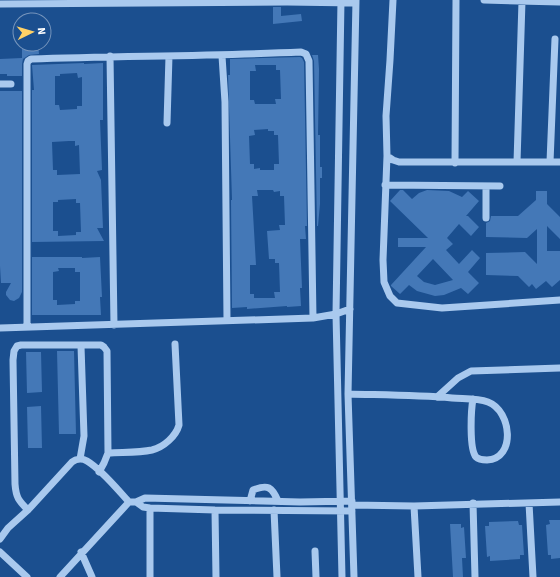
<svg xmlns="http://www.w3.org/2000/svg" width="560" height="577" viewBox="0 0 560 577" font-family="'Source Sans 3',sans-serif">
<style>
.building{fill:#4478b7;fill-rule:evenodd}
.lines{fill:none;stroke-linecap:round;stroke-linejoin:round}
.minor{stroke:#a9c9ee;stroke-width:7}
</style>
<rect width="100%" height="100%" fill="#1b4f8f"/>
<path class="building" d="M273,7h8v9l20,-2 1,7 -29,3z
M22,44h16l1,10 -10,1 -6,4 -1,5v12h-15v-2h-7v-15l22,-1z
M312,55h6l1,14 -1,66h2v32h2v11h-2v26l-2,22h-1l-3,-165z
M300,57l2,1 2,4 3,164h-2l1,13h-6l2,49h-2l1,18 -14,1v-1l-40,3v-2l-15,1 -1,-108h1l-4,-125h2v-16zM255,65h21v5h4l1,29h-6l1,5h-21l-1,-4h-4v-29h6zM268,129v2h6v4h4l1,29h-5v6h-14v-2l-6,1v-5h-4l-1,-28 6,-1 -1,-5zM257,190h16l1,2 6,-1v5h4l1,29h-6l1,5 -13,1 2,28h6v4h4l1,29h-6l1,6h-21v-4h-4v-29h6l-4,-69h6z
M84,63v1l19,-1v57h-3l2,50 -5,1 4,9 2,48h-6l7,13 -72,1v-152h2l-2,-25zM77,73l1,5 4,-1v29h-5v3l-17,1 -1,-5h-4v-29h5v-2zM69,141h6v5l4,-1 1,29 -23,1v-5h-4l-1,-28zM76,199v4h4l1,29h-5v3l-18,1v-5h-5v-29h5v-2z
M0,91h22v201l-3,6 -5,3 -4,-1 -4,-5v-3l5,-9h-10l-1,-17z
M400,190h3l9,9 7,-6 8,-3 22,1 13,6 6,-6 11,10 -13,15h2l11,11 -8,9 -12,-12 -12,14 6,6 -7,6 13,14 13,-14 8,8 -12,14 11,11 -11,11 -7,-6 -17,7 -9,1 -18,-5 -8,-6 -9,9 -9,-8v-1l35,-38h-28v-9h30l-38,-37zM433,259l20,21 -18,5 -11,-3 -7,-6z
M536,191h11v13l13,13v22l-13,-13v25h13v29l-8,7 -6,-6 -10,8 -4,-5 -3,3 -11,-11 -32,-1v-22l39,-1 12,12v-35l-10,9 -41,-1v-14l4,-2 1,-5h27l18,-16z
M32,257h50v1l18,-1 2,40h-2l1,18h-69zM58,268h17v4h5v29h-5v3l-18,1v-5h-4v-28l6,-1z
M57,351h17l2,83h-17z
M26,352h15l1,40 -15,1z
M41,406l1,42h-14l-1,-41z
M549,520h11v38l-9,1v-4h-3l-2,-30 4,-1z
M518,521l1,4h3l2,30h-4v4l-30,2v-5l-3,1 -2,-31h4v-4z
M450,524h11v4l3,-1 2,31h-4l1,19h-10z"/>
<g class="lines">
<path class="minor" d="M341,0l-5,314 6,263
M393,0l-3,60 -4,56 1,40 6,4 6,2h161
M484,0l76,2
M0,4l287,-2 69,1
M110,56l4,269
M222,56l3,46 2,218
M0,84h11
M167,123l2,-67
M387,156l-4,104 1,22 6,14 7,7 45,5 118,-8
M517,162l5,-161
M550,162l5,-123
M455,163l1,-163
M385,185l115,1
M486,186v32
M27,327v-263l1,-3 3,-2c90,-3 180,-3 270,-7l5,2 3,7 4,257
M0,328l313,-10 23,-4 14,-5
M348,394c35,1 69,1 104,4 12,1 25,0 36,4 24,9 28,57 -1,58 -3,0 -8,0 -11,-3 -7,-8 -5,-47 -3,-58
M437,397l21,-19 13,-7 89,-3
M108,453c14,-1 30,0 44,-3 12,-3 24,-14 27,-25l-4,-81
M80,459l4,-23 -3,-90
M250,501l3,-11c15,-6 19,-3 25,11
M136,502l7,5 7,1 65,2 137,1
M473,503l2,74
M529,503l4,74
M352,505l62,1 146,-4
M414,506l4,71
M150,508v69
M28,510c-9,-9 -12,-12 -13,-26l-2,-124 1,-9 3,-5 4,-1h80l3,2 3,4 1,102 -4,10 -5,9
M215,510l1,67
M274,510l3,67
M0,539l8,-11 20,-18 44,-48c4,-3 10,-4 15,-1 15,9 30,28 42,41h7l9,-4 155,4 52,-1
M315,551l1,26
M0,552l27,25
M81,552l11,25
M60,577l69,-75
M354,577l-6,-183 8,-394"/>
</g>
<g transform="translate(32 32) rotate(85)"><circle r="19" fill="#1b4f8f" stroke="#7695bc"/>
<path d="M0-3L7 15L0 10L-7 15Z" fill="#ffd166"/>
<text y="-6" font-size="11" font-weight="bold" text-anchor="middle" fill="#ffffff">N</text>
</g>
</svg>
